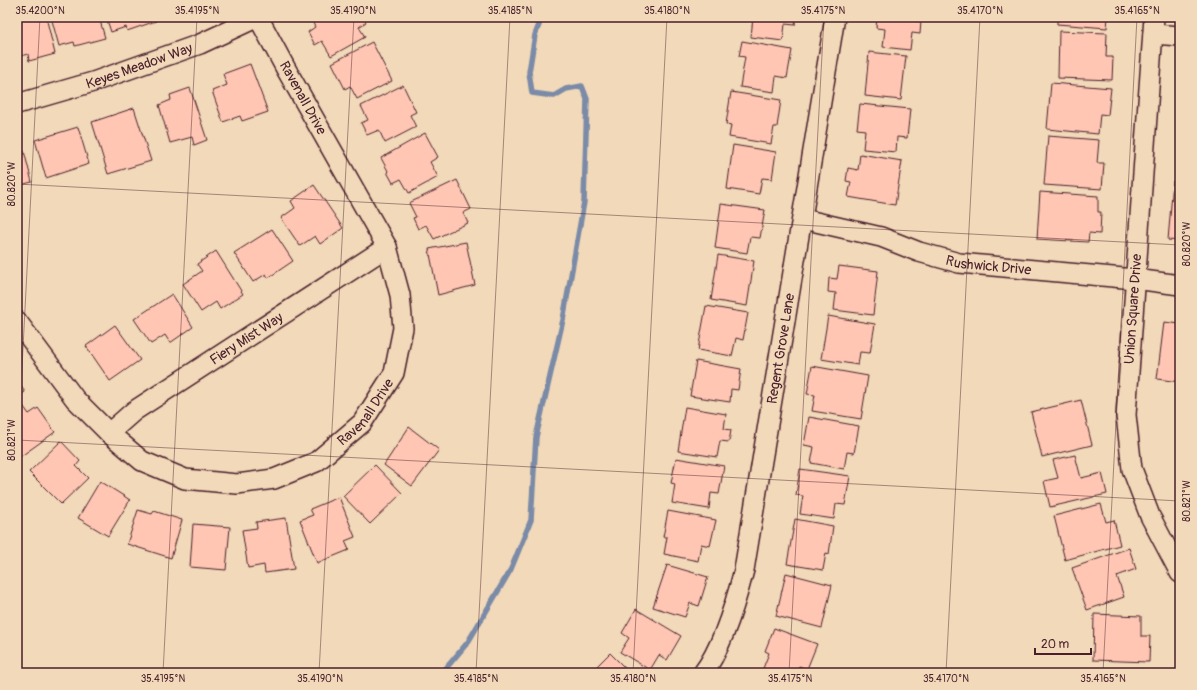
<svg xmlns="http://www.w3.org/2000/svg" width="1197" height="690" viewBox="0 0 1197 690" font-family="Pangolin,sans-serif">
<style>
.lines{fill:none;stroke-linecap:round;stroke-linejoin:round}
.stream{stroke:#7a8aa7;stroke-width:5.5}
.building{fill:#ffc6b3;stroke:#4a1f2b}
.street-casing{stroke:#4a1f2b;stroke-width:22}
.street{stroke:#f1d9b9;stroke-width:19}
.ticks{fill:none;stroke:#4a1f2b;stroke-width:1;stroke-opacity:0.45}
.labels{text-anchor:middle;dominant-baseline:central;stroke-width:4;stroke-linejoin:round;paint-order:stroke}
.street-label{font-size:14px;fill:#4a1f2b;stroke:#f1d9b9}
.neatline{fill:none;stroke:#4a1f2b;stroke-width:1.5}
.ticks-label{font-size:10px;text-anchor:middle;fill:#4a1f2b}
</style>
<rect width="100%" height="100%" fill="#f1d9b9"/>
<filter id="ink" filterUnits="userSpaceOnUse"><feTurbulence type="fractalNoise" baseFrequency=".025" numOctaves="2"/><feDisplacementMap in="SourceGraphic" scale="8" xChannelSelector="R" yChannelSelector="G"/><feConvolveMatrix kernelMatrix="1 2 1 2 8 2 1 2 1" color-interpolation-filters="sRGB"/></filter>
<g filter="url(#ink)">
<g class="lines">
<path class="stream" d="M442,673l26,-31 43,-73 20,-49 5,-83 27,-117 21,-118 3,-103 -5,-13 -16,3 -12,7 -22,-3 -3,-21 6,-37 7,-18"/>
</g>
<path class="building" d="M17,17h29l9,37 -26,7 -1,-7 -11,3z
M51,17h48l6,21 -30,8 -1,-4 -15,4z
M106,17h49l1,4 -29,10 -1,-4 -15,5z
M310,17h53l3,5 -7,5 6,10 -34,19 -9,-15 -7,4 -7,-13 7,-5z
M753,17h43l-1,8 -10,-1 -2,17 -32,-4z
M877,17h38v4h6l-1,13 -8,-1 -2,17 -27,-3 2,-18 -9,-1z
M1057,17h51l-1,11 -50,-4z
M1059,31l48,2 -1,24h7l-1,23 -54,-2z
M742,41l50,9 -5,28 -11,-2 -2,16 -34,-5 5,-30 -6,-1z
M372,42l20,39 -35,18 -7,-13 -5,3 -13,-26z
M869,52l37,4 -5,44 -36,-4z
M250,64l18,48 -26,9 -2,-5 -17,6 -11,-31 15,-6 -4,-11z
M1051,83l60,5 -3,27 -8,-1 -2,20 -51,-5z
M403,85l13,27 -6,3 6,12 -31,16 -6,-13 -12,5 -6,-12 7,-3 -7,-14z
M190,88l17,52 -13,5 -2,-8 -22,6 -11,-38 12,-5 -1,-5z
M731,92l50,8 -4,27h-3l-3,17 -42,-7 2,-12 -5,-1z
M860,104l50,5 -3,29 -10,-1 -1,15 -33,-3 2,-19 -8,-1z
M134,108l17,53 -43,13 -16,-52z
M78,127l11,37 -43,14 -11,-38z
M425,133l13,24 -8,5 8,15 -29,16 -8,-14 -8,4 -6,-11 1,-1 -7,-13z
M1048,136l51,4 -2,23h7l-2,26 -58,-4z
M733,145l43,7 -4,27 -10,-1 -3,16 -32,-5z
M24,151l8,31 -15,4v-34z
M860,154l42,7 -7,44 -47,-8 3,-15 -5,-1 2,-13 10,2z
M457,180l14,29 -8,4 5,10 -34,16 -8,-14 -8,4 -5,-11 3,-1 -7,-14z
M1173,181h7v60l-12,-1z
M314,185l29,43 -23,16 -5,-8 -15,10 -19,-28 14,-10 -4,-7z
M1040,192l58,4v16h3l-1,22 -11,-1 -1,9 -51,-3z
M721,204l44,6 -5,28 -10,-1 -3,16 -32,-5z
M272,229l21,32 -25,17 -2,-4 -13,8 -19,-29z
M466,242l9,43 -37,10 -9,-46z
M216,251l27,43 -23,15 -4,-7 -15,10 -18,-28 19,-13 -5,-7z
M718,255l36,6 -7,45 -36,-6z
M839,266l39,5 -5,44 -39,-5 2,-17 -8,-1 1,-14 8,1z
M172,294l21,33 -23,16 -5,-8 -14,9 -17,-25z
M706,306l42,7 -5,27 -7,-2 -4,18 -34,-6z
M828,316l47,8 -5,29 -10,-1 -2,13 -37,-6z
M1164,322l16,2v58l-23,-3z
M115,325l25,35 -30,21 -24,-35z
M696,361l45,8 -3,21 -7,-1 -1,13 -40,-6z
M812,366l56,10 -7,43 -49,-8 3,-16 -8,-1z
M17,381l8,11 -8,5z
M1081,400l11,45 -50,12 -11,-45z
M21,403l8,11 9,-6 17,24 -38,27v-53z
M685,407l41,7 -2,15 7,1 -2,12 -9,-1 -3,16 -39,-6z
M809,417l50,9 -5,27 -7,-1 -3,17 -33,-6 3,-16 -10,-2z
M409,427l30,23 -27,36 -28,-21z
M61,441l19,20 -4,5 12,12 -27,26 -32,-32z
M1075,455l6,23 21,-5 5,21 -57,13 -6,-26 14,-3 -5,-18z
M676,458l48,8 -5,28 -8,-1 -2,16 -37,-6 3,-19 -4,-1z
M375,465l27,28 -32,31 -27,-28z
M800,469l50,7 -5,29 -9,-1 -2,15 -34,-5 3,-18 -7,-1z
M100,481l30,19 -22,36 -30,-18z
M339,497l16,40 -10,4 4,9 -32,13 -17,-43 13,-5 -3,-6z
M1101,504l5,18 8,-2 6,25 -55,15 -11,-44z
M138,510l14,4 2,-3 28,9 -11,38 -44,-14z
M668,511l48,9 -6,26 -9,-2 -3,17 -34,-7 3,-17h-4z
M286,518l8,51 -29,4 -1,-8 -16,3 -6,-38 15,-2 -1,-6z
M795,519l38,7 -4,28 -3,-1 -3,17 -36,-6z
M193,524l37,3 -4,43 -36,-3z
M1129,548l7,21 -19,7 7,21 -37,13 -15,-42z
M667,565l41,12 -9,29 -9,-3 -5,14 -32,-10z
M786,573l46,12 -10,43 -46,-12z
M636,609l45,27 -14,24 -8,-5 -9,15 -30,-18 9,-14 -7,-5z
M1094,614l47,2v20h9l-1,26 -56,-2z
M774,628l43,16 -10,25 -8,-3 -3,7h-28l-6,-2 7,-18 -4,-2z
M610,653l20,20h-40z"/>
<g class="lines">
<g class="street-casing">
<g id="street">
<path d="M1154,17l-28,398 6,54 18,47 30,57"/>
<path d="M1153,34l27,2"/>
<path id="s1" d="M17,104l76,-22 107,-38 58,-27"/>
<path id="s2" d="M803,219l78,18 38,15 40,11 176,16 45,6"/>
<path id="s3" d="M17,321l58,78 34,34 33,28 43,18 52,5 37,-5 42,-17 46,-39 32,-50 9,-45 -3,-33 -13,-48 -101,-178 -28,-52"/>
<path id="s4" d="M109,433l25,-22 253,-164"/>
<path id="s5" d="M703,673c20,-26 33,-72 41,-103l91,-553"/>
</g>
</g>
<use href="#street" class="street"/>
</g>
</g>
<path class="ticks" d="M17,184l1163,61M17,440l1163,61M17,465l23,-448M163,673l34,-656M319,673l35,-656M476,673l34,-656M633,673l34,-656M789,673l35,-656M946,673l34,-656M1103,673l34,-656"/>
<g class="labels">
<g class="street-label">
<text stroke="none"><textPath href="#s1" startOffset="128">Keyes Meadow Way</textPath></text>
<text transform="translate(303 98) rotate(61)">Ravenall Drive</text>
<text stroke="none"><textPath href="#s2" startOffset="192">Rushwick Drive</textPath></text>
<text transform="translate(1133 309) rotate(-86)">Union Square Drive</text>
<text stroke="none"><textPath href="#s4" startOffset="167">Fiery Mist Way</textPath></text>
<text stroke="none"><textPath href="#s5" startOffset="336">Regent Grove Lane</textPath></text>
<text stroke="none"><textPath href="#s3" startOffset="441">Ravenall Drive</textPath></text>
</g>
</g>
<rect width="1197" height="690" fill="none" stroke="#f1d9b9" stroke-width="44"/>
<path d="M1035 648v6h56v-6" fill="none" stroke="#4a1f2b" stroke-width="2"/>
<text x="1041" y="648" font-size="12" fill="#4a1f2b" stroke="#f1d9b9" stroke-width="3" paint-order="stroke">20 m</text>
<rect x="22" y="22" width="1153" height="646" class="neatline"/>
<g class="ticks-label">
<text x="40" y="14">35.4200°N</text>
<text x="197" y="14">35.4195°N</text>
<text x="353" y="14">35.4190°N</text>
<text x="510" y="14">35.4185°N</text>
<text x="667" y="14">35.4180°N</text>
<text x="823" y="14">35.4175°N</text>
<text x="980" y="14">35.4170°N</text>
<text x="1137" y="14">35.4165°N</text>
<text transform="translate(11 184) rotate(-90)" y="4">80.820°W</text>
<text transform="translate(1186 244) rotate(-90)" y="4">80.820°W</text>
<text transform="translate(11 440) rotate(-90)" y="4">80.821°W</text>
<text transform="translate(1186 501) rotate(-90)" y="4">80.821°W</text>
<text x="163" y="682">35.4195°N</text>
<text x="320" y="682">35.4190°N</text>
<text x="476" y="682">35.4185°N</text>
<text x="633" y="682">35.4180°N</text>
<text x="790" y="682">35.4175°N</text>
<text x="946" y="682">35.4170°N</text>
<text x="1103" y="682">35.4165°N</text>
</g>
</svg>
